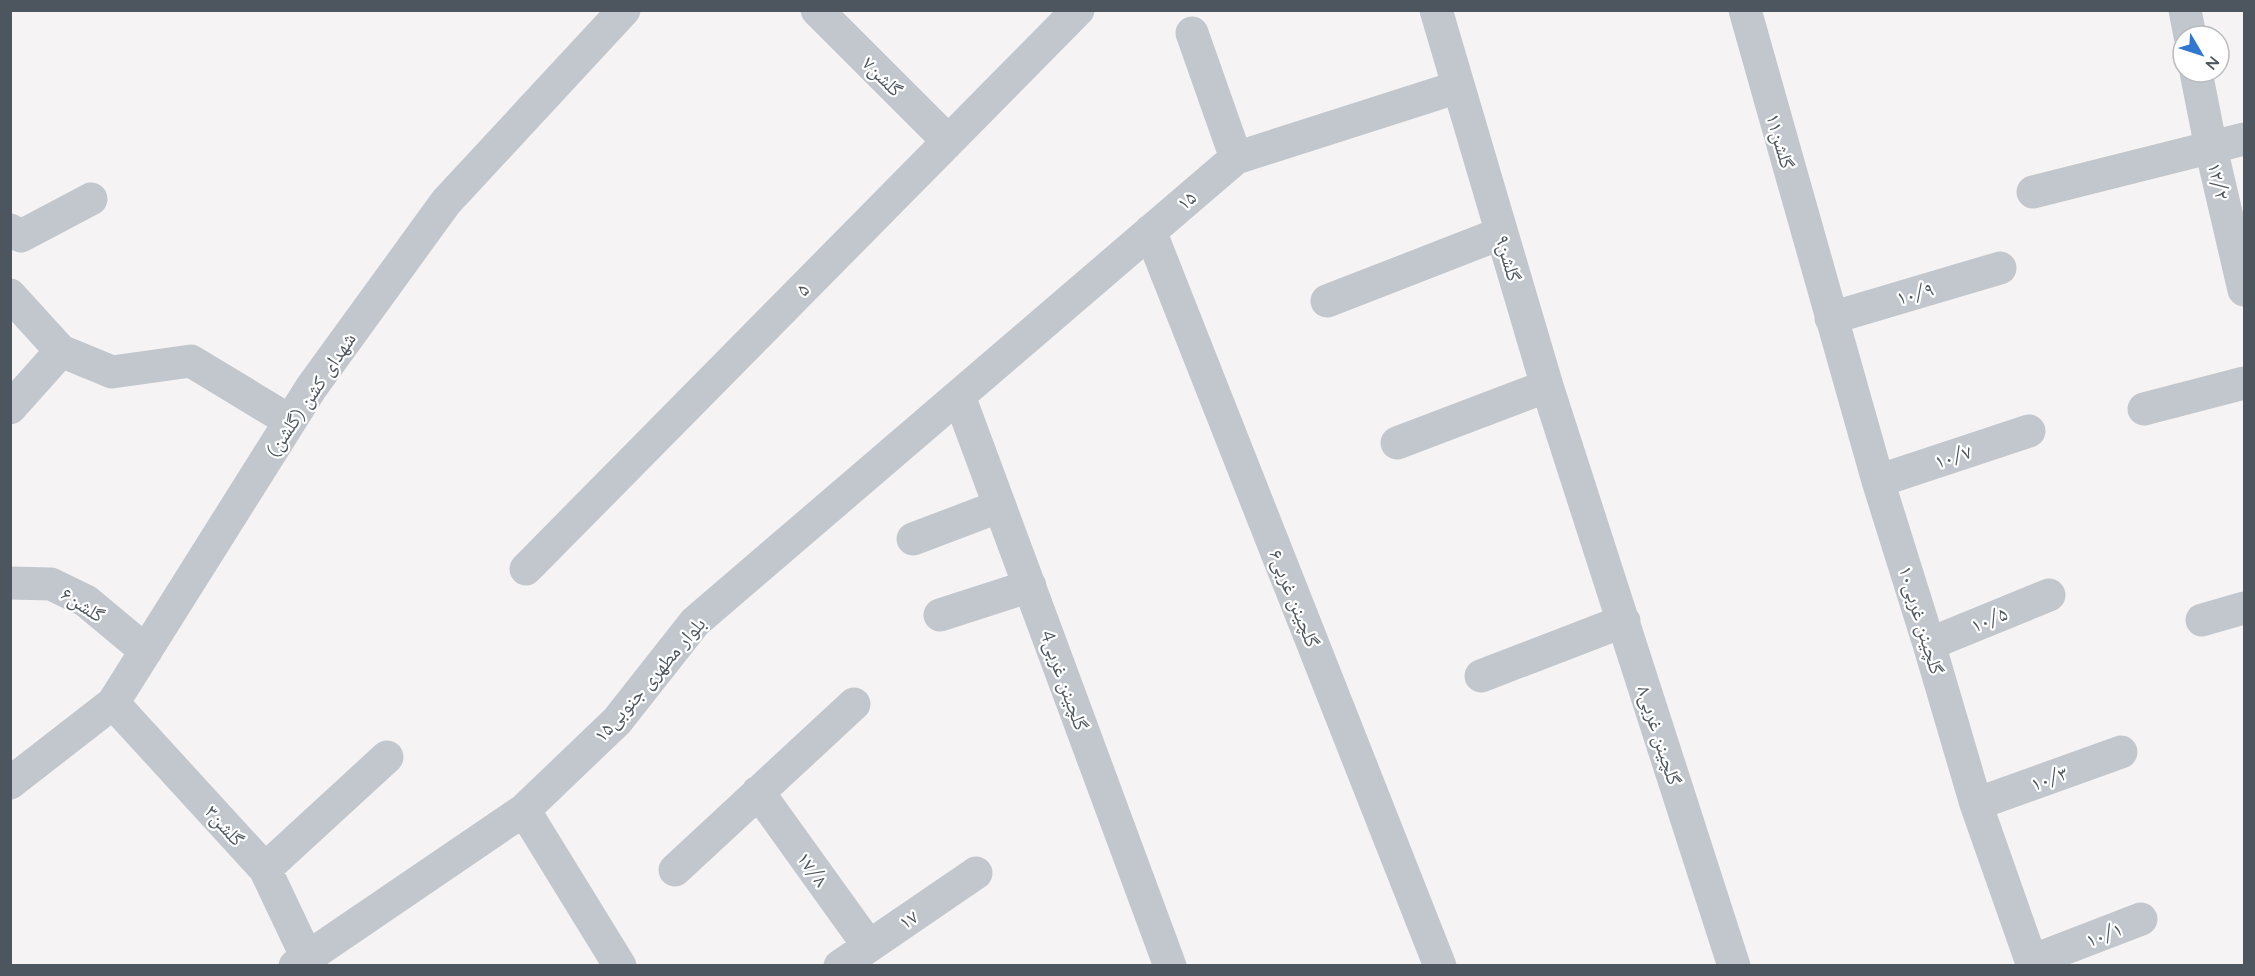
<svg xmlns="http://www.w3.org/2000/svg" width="2255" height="976" viewBox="0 0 2255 976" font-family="Quicksand,'Noto Naskh Arabic',sans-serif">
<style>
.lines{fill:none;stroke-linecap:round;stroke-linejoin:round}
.minor{stroke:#c1c7cd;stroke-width:33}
.labels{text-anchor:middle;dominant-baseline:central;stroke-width:4.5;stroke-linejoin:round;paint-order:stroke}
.street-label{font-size:20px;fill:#4d565e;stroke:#fff}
</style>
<rect width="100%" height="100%" fill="#f5f3f3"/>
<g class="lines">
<path class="minor" d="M817,10l131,131
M1436,10l111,376 187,580
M1745,10l133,471 51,163 47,160 57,162
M2185,10l5,26
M1192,33l44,125
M2196,72l15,76 33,142
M2033,192l211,-53
M10,230l11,6 70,-37
M1150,231l290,735
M10,295l51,56 51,21 79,-11 99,60
M1327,301l175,-68
M1831,318l169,-50
M959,396l211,570
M10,408l51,-57
M2144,409l100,-26
M1397,443l150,-57
M1878,481l151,-50
M913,539l87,-33
M526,569l552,-559
M10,583l41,1 35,17 60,50
M940,615l90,-29
M2202,620l42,-12
M1929,644l120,-49
M1481,676l143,-55
M113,703l152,166 46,97
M10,783l103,-80 198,-315 135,-186 178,-192
M758,792l110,153
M1976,804l145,-52
M524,810l96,156
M265,869l122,-112
M675,870l179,-166
M2032,961l109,-42
M295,966l229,-156 93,-89 78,-99 541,-464 222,-71
M840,966l136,-93"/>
</g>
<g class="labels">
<g class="street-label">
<text transform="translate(883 76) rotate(45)">گلشن۷</text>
<text transform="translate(1781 141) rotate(74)">گلشن۱۱</text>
<text transform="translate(2219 181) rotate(77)">۱۲/۲</text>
<text transform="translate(1186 200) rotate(-41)">۱۵</text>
<text transform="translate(1509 258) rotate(74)">گلشن۹</text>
<text transform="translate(802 289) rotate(-45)">۵</text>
<text transform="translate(1915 293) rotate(-16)">۱۰/۹</text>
<text transform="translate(310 394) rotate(-56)">شهدای کشن (گلشن)</text>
<text transform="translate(1953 456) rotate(-18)">۱۰/۷</text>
<text transform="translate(1295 598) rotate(68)">گلچینن غربی۶</text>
<text transform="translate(83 604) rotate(33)">گلشن۶</text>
<text transform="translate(1989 619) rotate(-22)">۱۰/۵</text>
<text transform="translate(1922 620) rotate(73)">گلچینن غربی۱۰</text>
<text transform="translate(649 679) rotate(-49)">بلوار مطهری جنوبی۱۵</text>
<text transform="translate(1065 680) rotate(70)">4گلچینن غربی</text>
<text transform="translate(1660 735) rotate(72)">گلچینن غربی۸</text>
<text transform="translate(2049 778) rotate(-20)">۱۰/۳</text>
<text transform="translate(225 825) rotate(48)">گلشن۳</text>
<text transform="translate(813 869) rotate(54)">۱۷/۸</text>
<text transform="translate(908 919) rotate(-34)">۱۷</text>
<text transform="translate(2104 934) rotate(-21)">۱۰/۱</text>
</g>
</g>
<rect width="2255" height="976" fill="none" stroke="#4d565e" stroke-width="24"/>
<g transform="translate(2201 54) rotate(129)"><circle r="28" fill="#ffffff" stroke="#b8bbbf" stroke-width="1.5"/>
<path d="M0-4.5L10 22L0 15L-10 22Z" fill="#3177d1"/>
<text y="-9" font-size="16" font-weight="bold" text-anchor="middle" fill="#4d565e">N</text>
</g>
</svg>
